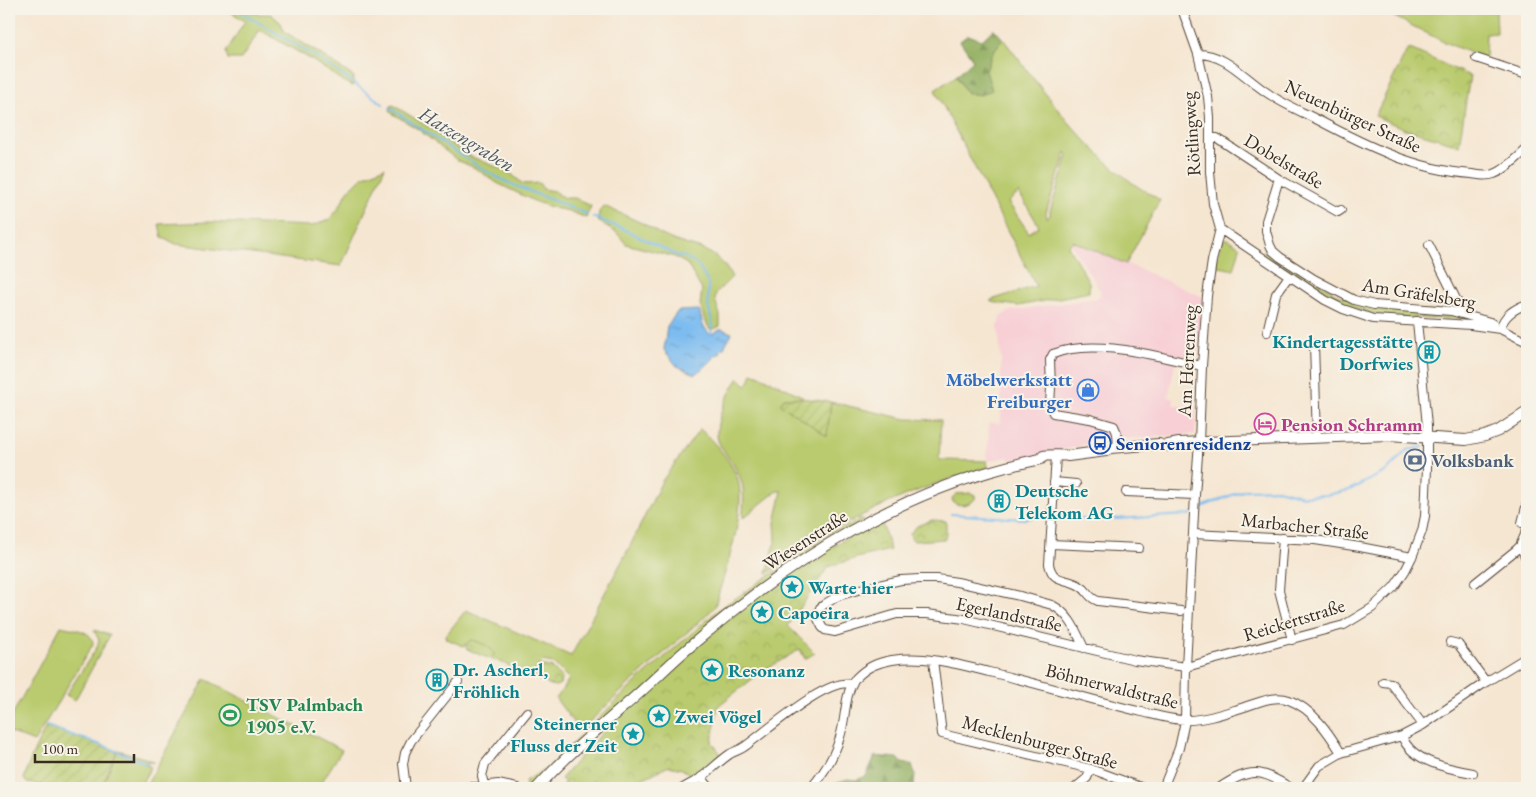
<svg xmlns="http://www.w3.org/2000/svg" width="1536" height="797" viewBox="0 0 1536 797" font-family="'EB Garamond',serif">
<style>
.built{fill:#f7cfd5}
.grass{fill:#b9cb6e;stroke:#7a7a46;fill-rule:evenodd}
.forest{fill:url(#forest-firs);stroke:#666c40}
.park{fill:url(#park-crowns);stroke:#7a7a46}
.garden{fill:url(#garden-furrows);stroke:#7a7a46}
.water{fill:url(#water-ripples);stroke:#5b7387}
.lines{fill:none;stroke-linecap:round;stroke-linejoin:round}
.stream{stroke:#7bbcf0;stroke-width:2}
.street-casing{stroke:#574639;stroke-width:10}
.secondary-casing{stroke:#574639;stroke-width:12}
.street{stroke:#fff;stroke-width:8}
.secondary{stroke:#fff;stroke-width:10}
.labels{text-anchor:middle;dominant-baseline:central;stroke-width:4;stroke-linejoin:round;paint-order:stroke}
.street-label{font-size:19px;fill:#3b2a1e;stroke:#f7f3e8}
.culture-label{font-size:19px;font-weight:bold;fill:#0d838f;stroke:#f7f3e8;text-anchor:start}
.shop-label{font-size:19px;font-weight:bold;fill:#366cbe;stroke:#f7f3e8;text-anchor:end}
.hotel-label{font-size:19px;font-weight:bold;fill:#b23c85;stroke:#f7f3e8;text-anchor:start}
.transit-label{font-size:19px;font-weight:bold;fill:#164399;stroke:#f7f3e8;text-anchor:start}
.service-label{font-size:19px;font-weight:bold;fill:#4e5e75;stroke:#f7f3e8;text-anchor:start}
.leisure-label{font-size:19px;font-weight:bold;fill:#27864d;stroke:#f7f3e8;text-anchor:start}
.water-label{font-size:20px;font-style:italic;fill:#4e565d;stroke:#f7f3e8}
</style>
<defs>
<pattern id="forest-firs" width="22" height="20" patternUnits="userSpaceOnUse" patternTransform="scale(1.25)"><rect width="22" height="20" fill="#92af61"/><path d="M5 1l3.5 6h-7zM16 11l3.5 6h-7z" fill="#788f4f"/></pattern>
<pattern id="park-crowns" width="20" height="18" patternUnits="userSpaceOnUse" patternTransform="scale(1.25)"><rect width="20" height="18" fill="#b9cb6e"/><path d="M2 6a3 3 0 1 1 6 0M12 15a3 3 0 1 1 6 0" fill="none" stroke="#a0ae5f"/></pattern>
<pattern id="garden-furrows" width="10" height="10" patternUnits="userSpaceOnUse" patternTransform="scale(1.25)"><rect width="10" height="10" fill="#b9cb6e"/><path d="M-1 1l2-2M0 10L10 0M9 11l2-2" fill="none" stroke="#a0ae5f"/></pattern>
<pattern id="water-ripples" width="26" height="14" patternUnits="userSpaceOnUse" patternTransform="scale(1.25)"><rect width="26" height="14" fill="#7bbcf0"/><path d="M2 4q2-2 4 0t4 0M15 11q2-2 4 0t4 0" fill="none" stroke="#6699c2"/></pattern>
</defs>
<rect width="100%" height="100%" fill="#f7f3e8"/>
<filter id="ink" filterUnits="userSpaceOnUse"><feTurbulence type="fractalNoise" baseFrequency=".02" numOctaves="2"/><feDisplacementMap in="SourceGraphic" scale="10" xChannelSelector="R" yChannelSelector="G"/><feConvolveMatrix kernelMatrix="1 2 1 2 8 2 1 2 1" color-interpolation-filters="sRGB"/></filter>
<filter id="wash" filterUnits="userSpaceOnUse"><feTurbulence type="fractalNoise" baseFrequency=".0096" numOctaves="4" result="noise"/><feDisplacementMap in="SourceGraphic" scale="20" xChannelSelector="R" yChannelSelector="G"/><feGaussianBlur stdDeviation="1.12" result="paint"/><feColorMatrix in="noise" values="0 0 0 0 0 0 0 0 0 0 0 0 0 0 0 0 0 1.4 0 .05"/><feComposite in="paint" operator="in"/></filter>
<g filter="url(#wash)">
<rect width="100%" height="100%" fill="#f5e6d1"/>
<path class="built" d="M1073,240l130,57 -5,59 -3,3 -18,-5 -9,43 6,2 -1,6 23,4 -1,25 -84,6 -102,20 -1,-3 -21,4 2,-38h12v-64l-3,-32 3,-11 9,-5 88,-13 3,-6 -30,-48z"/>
<path class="grass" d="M226,9h23l9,5h13l10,9 4,9 29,18 40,27 -1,9 -9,-4 -32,-22 -52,-30 -19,29h-13l-2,-7 19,-31z
M1379,9h117l1,24 -11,1 -1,25 -41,-17z
M1003,39c40,51 78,106 131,145 8,6 17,10 26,16l-34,64 -53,-23 -5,5 21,36v10l-71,14 -27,-4v-2l45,-14 -101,-196 21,-14 11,17 19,-22 6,-18zM1066,152l2,3 -18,56v5l-3,2 -1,-5zM1019,193l20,33 -10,7 -21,-31z
M393,105l42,26 9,8 28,18 37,15 14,12 16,-1 4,6 11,2 10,7h11l16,8 -5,12 -17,-7 -15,-3 -18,-6 -39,-19 -22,-15 -18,-8 -39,-31 -28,-17 1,-6z
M385,167l-44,99 -165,-22 -14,-7 -3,-13 51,-2 102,4 17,-6 9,-11 10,-18 14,-14z
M604,206c13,6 27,12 40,18 7,4 13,9 20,12 30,15 49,7 68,41l-16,16 -1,7 5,15v11l-8,4 -3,-2 -5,-10 -4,-14 2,-14 -15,-26 -12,-7 -49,-13 -9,-11 -19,-12 1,-9z
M1225,239h3l12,8 -6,23 -19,-4 7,-25z
M1263,251l10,1 66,44 79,14 -1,8c-15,-1 -31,-1 -46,-5 -41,-9 -75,-37 -109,-59z
M1420,311l31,2 32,10 -30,-4 -33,-1z
M752,373l11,4 39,19v2h-18l42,37 5,-33 75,17 35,1 -2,40 48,1 1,6c-52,15 -107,36 -153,63 -24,13 -46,29 -68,44l9,-36 -1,-15 7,-32h-5l-34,27c0,-13 2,-26 -2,-38 -5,-15 -15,-24 -22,-37 -8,-16 10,-52 20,-65l7,7 3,-3z
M700,429c14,13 28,28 36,45 14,31 -12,99 -21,132l-5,6 -82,73 -48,46 -24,-32 13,-20 -16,-16 -11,-2 -10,15 -41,-18 3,-3 -23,-14 -8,5 -16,-7 -1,-4 20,-25 105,46 58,-108 33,-67z
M971,493l4,2v4c-5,6 -17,8 -22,3l-1,-4 4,-4z
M860,519h3v2l-51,30 -275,233 -5,3 -6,-1 -1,-5 21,-12 89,-86 83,-73 97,-65z
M61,626c11,3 32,4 32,18l-59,98 -25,-10v-11z
M94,630l16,5 -35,65 -9,-5 31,-48 2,-7z
M205,679l137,71 -24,38h-173z
M118,750l36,11 -1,2 -6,-2 -2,3 6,3 -12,21h-38z"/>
<path class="forest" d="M994,29l9,10 -11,14 -6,18 6,19 -12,5 -13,-2 -11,-17 17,-16 -13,-19 8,-6 14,5z
M875,756l23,2 4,5 10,2 3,8 -1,15h-87l20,-9 9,1 10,-4z"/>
<path class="park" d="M1408,48l62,28 -11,69 -54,-16 -30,-13z
M881,519l9,31 -30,7 -32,10 -40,59 27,27 -10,6 -5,-10 -40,24 -42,33 -6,36 11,15 -28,21 -13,-9 -13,-3 -46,22h-64l6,-6 -4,-3c44,-54 97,-100 151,-145 30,-25 62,-52 96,-73 24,-15 48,-28 73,-42z
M932,520l14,1v12l-1,6 -31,2 -3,-3 -1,-5 7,-7z
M471,640c9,2 16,5 23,12v3l-4,4 -23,-10 -2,-4z
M538,665l13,2 11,11 -2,6 -4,2 -8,-1 -3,-3 -13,-6z"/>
<path class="garden" d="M784,398h18l29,4 -4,34 -47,-32z
M46,727l44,14 27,11 -16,36h-43l-31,-5 -3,-4c5,-18 13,-35 22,-52z"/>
<path class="water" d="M699,310l4,15 7,10 11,-6 11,4 -9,16 -1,-1 -2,2 1,2 -3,3 -2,-1 -2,2 1,1 -9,9 -11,8 -18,-8 -13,-16 3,-24 11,-15z"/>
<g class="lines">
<path class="stream" d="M236,9l82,49 65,46
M390,108l69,46 34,21 18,9 76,30
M593,217l28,11 55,27 9,2 13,8 10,18v22l5,21 -3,10
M1196,511l8,-5 41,-16 33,-1 25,7 24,-1 22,-5 38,-19 20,-21 16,-3
M951,514l73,5 20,-3h7
M1055,517l39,3 95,-5 3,-2
M46,726l61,21 41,17"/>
</g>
</g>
<g filter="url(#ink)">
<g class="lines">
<g class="street-casing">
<path id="street" d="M1198,54c29,0 48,26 71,40 14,10 31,17 47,25 49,26 99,51 156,55 7,1 15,3 22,0 12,-4 24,-17 33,-25
M1476,58l51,17
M1211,138h6l62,41 59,33 3,-2
M1279,179l-13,42v10l4,14 3,6 7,6 34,22 40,21 20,5 77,6 39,11 3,2 -1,4
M1220,229l105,71 18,9 30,10 98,6 29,4 27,13
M1429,245l31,62 1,6
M1500,329c4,-14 14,-20 27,-25
M1267,332l9,-38 13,-18
M1314,344l3,94
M1118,447l-1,-14 -3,-7 -24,-7 -37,-6 -3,-9 1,-16 -1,-28 3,-6c42,-17 105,3 149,12
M1056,456l-7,108c4,20 17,13 31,22 8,4 7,11 18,15l83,10
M1054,482l22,2
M1126,492l69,3
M1522,523l5,-20v-65
M1193,534l122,6 45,7 52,10
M1283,538l-4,52 13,50
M1051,544l88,4
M1520,546l7,14
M1475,583l41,-33 4,-4 7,-16
M1450,642l8,2 28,38
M1084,648c-8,-17 -14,-34 -32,-43l-32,-9 -63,-14 -20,-3h-17l-19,1 -40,9 -23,7 -13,8 -5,4 -2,6v5l4,8 3,3 10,2 62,-18h30l37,5 171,41 51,7 158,-42 28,-17 22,-21 11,-16 7,-14 10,-26 3,-15 2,-48v-42l-10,-105
M933,660l9,74 149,35 52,19
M856,678c11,-11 20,-15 36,-18 33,-5 65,4 97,12 51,12 102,28 153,40 13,3 32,9 45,8 17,0 35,-6 51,-11 15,-4 35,-15 51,-9 24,9 40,33 52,53
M1383,682l8,1 32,42
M1402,736c9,26 48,33 71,37
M701,777l9,11
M484,785l-2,-9 3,-12 42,-52
M406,788l-3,-24 2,-11 6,-12 47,-59
M464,788l34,-4 19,4
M683,788c7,-4 14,-7 20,-12 9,-7 18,-16 27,-22 5,-3 10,-4 14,-7 22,-15 82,-70 108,-63
M811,788c12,-14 24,-33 29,-51 6,-18 4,-40 14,-57
M1075,788l12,-10 4,-9
M1163,788l16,-40 6,-27 1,-54 9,-172 4,-53 3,-76 5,-70 5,-35 8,-32 -7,-25 -3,-32v-55l-2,-20 -10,-43 -16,-45
M1219,788c32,-21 41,-19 72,0
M1303,788l16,-22 22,-13 61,-17 21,-11 63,-43 41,-25"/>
</g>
<g class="secondary-casing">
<path id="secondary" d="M1103,446l7,2 49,-4 4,2 16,-3 209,-8 78,5 19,-4 13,-5 29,-19
M537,788c26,-29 55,-54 85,-80 22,-18 42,-39 64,-58 104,-90 218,-164 355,-191l2,-3c4,-1 22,-1 25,0l38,-5 4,-3"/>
</g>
<use href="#street" class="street"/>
<use href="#secondary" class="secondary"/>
</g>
</g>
<defs>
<g id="building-ring" transform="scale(1.125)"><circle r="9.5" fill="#f7f3e8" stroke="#0f9aa8" stroke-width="1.5"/><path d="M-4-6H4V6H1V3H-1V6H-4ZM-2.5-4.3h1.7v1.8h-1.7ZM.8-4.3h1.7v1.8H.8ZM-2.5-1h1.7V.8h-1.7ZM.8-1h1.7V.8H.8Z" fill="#0f9aa8"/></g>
<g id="shop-ring" transform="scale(1.125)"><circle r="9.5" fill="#f7f3e8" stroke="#3f7fe0" stroke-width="1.5"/><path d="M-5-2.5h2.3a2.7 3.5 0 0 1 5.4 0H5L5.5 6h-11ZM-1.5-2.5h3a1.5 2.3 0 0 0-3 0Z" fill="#3f7fe0"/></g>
<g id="hotel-ring" transform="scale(1.125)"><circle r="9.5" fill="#f7f3e8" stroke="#d1479c" stroke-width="1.5"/><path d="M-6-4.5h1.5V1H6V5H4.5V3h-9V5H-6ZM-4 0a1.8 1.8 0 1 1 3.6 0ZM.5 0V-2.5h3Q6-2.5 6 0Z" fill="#d1479c"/></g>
<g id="bus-ring" transform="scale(1.125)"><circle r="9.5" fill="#f7f3e8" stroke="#1a4fb4" stroke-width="1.5"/><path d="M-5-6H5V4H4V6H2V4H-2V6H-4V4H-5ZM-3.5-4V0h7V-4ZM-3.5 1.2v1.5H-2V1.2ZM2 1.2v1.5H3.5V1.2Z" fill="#1a4fb4"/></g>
<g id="bank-ring" transform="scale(1.125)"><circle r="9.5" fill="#f7f3e8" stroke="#5c6f8a" stroke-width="1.5"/><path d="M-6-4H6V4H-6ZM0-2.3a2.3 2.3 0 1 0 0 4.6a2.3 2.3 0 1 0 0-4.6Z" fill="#5c6f8a"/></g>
<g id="sight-ring" transform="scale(1.125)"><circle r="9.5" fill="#f7f3e8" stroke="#0f9aa8" stroke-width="1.5"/><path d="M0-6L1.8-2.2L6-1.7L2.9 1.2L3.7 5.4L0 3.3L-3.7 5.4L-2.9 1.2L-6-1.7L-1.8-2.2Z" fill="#0f9aa8"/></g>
<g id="stadium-ring" transform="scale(1.125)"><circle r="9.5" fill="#f7f3e8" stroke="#2e9e5b" stroke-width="1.5"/><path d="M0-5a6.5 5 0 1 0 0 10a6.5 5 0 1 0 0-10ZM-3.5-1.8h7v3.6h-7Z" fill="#2e9e5b"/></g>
</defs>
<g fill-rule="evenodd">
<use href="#building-ring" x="1429" y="352"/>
<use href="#shop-ring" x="1088" y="390"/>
<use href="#hotel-ring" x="1265" y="424"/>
<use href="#bus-ring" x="1100" y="443"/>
<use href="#bank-ring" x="1415" y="460"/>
<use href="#building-ring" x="999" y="501"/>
<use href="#sight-ring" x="792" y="587"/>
<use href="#sight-ring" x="762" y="612"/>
<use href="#sight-ring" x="712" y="670"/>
<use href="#building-ring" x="437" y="680"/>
<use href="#stadium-ring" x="230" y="715"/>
<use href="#sight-ring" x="659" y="716"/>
<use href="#sight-ring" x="633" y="734"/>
</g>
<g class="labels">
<g class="street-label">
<text transform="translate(1353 116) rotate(25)">Neuenbürger Straße</text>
<text transform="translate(1191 134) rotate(-94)">Rötlingweg</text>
<text transform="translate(1284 161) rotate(31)">Dobelstraße</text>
<text transform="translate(1419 293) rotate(9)">Am Gräfelsberg</text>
<text transform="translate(1187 361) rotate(-87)">Am Herrenweg</text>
<text transform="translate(1305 526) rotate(6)">Marbacher Straße</text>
<text transform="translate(805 540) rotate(-33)">Wiesenstraße</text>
<text transform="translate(1009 614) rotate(12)">Egerlandstraße</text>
<text transform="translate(1294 620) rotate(-17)">Reickertstraße</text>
<text transform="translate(1112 686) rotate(14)">Böhmerwaldstraße</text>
<text transform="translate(1040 742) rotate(15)">Mecklenburger Straße</text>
</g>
<g class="culture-label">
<text x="1413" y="341" text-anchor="end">Kindertagesstätte<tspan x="1413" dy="22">Dorfwies</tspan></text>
<text x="1015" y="490">Deutsche<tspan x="1015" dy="22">Telekom AG</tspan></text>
<text x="808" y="587">Warte hier</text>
<text x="778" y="612">Capoeira</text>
<text x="453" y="669">Dr. Ascherl,<tspan x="453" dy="22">Fröhlich</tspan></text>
<text x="728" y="670">Resonanz</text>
<text x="675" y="716">Zwei Vögel</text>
<text x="617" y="723" text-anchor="end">Steinerner<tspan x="617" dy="22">Fluss der Zeit</tspan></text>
</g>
<g class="shop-label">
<text x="1072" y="379">Möbelwerkstatt<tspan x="1072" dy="22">Freiburger</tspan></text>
</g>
<g class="hotel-label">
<text x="1281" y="424">Pension Schramm</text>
</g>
<g class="transit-label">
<text x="1116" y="443">Seniorenresidenz</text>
</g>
<g class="service-label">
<text x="1431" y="460">Volksbank</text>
</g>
<g class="leisure-label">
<text x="246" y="704">TSV Palmbach<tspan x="246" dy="22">1905 e.V.</tspan></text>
</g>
<g class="water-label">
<text transform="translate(467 139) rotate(31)">Hatzengraben</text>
</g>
</g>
<rect width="1536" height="797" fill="none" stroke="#f7f3e8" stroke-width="30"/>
<path d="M35 754v8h99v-8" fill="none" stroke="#3b2a1e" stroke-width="2.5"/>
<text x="42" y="754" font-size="15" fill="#3b2a1e" stroke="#f7f3e8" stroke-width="4" paint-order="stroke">100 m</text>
</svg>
